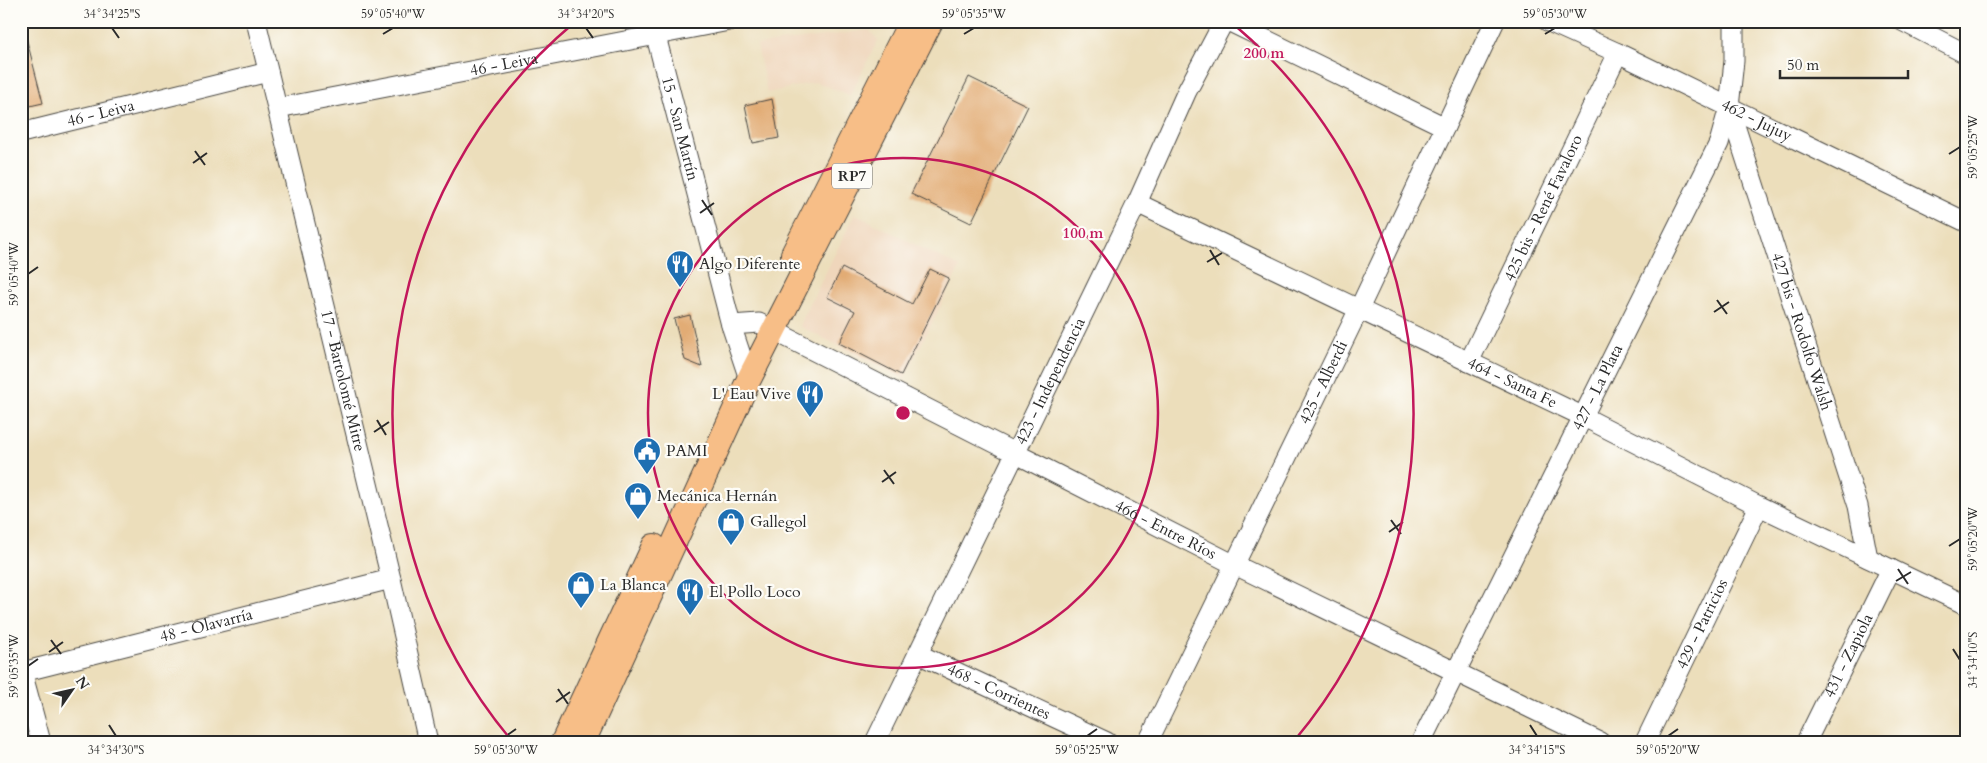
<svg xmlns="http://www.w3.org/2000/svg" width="1987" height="763" viewBox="0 0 1987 763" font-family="Cardo,serif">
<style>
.built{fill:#efd6bb}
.building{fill:#e2ac75}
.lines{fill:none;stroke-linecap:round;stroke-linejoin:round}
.minor-casing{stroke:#484641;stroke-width:21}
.major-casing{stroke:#484641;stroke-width:26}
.minor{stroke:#fff;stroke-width:19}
.major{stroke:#f7be87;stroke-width:24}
.ticks{fill:none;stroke:#2b2b2b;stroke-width:2}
.ring{fill:none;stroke:#c2185b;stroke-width:2.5}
.labels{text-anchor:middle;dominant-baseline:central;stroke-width:4.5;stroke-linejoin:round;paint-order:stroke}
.shield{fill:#fdfcf7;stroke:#6a6a68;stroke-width:1}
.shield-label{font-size:15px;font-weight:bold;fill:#2b2b2b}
.street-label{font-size:16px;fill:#2b2b2b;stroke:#fdfcf7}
.poi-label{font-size:16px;fill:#2b2b2b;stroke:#fdfcf7;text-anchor:start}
.centre{fill:#c2185b;stroke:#fdfcf7;stroke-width:2.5}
.ring-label{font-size:15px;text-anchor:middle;font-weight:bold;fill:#c2185b;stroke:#fdfcf7;stroke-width:4.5;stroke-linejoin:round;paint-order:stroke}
.neatline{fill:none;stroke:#2b2b2b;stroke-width:2}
.ticks-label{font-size:12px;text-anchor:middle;fill:#2b2b2b}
</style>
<rect width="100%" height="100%" fill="#fdfcf7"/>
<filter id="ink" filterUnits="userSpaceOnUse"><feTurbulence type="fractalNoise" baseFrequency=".02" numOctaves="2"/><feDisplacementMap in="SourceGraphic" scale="10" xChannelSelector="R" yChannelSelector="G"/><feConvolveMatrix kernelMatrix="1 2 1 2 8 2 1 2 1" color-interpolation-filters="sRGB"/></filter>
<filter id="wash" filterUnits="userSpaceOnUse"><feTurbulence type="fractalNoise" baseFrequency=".0096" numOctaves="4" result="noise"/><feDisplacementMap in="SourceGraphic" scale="20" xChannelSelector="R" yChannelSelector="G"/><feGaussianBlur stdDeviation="1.12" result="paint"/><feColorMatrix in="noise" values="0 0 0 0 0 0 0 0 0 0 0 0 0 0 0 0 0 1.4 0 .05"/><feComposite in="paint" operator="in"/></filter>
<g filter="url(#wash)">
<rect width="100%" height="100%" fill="#ecdebb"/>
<path class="built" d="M869,30l9,10 -28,55 -34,-13 -49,11 -10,-48z
M855,214l105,53 -56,112 -105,-53z"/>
<g id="blocks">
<path class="building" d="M21,37h5l17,66 -22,5z
M969,77l59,29 -57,117 -60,-29z
M772,99l7,39 -26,5 -8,-38z
M842,268l70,36 18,-35 19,9 -48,97 -62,-32 16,-32 -28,-14z
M690,315l12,52 -17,-7 -11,-41z"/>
</g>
</g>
<g filter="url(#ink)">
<use href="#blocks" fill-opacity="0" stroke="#484641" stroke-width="1"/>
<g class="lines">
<g class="minor-casing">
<g id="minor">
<path id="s1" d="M256,21l135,558 37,163"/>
<path id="s2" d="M652,21l79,304 18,54"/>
<path d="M1228,21l217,106"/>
<path id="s3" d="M1547,21l71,32 348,169"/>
<path d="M1902,21l64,33"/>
<path id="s4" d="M1729,107l129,399 10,52"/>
<path id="s5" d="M278,108l451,-87"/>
<path id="s6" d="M21,133l247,-61"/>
<path id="s7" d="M1137,203l445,213 177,90 207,99"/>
<path id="s8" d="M731,325l28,-2 476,242 365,177"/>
<path id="s9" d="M1469,362l149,-309"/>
<path id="s10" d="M918,654l189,88"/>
<path d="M21,668l20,74"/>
<path id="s11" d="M22,672l369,-93"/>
<path id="s12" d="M875,742l262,-539 50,-112 37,-70"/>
<path id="s13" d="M1148,742l211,-433 136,-288"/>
<path id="s14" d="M1421,742l298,-599 10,-36 5,-46v-40"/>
<path id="s15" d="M1645,742l114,-236"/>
<path id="s16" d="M1806,742l85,-173"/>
</g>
</g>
<g class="major-casing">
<path id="major" d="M793,254l118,-233
M563,742l91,-196
M583,742l166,-363 182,-358"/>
</g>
<use href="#minor" class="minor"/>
<use href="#major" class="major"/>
</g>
</g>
<path class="ticks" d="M112,28l7,10M586,28l7,10M383,34l10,-6M964,34l10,-6M1545,34l10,-6M195,151l10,14M1949,154l11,-7M193,163l14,-10M702,200l10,15M700,213l14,-10M1210,250l9,15M1207,262l15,-9M28,274l10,-7M1717,300l10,14M1714,312l15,-10M377,420l9,15M374,432l15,-10M884,470l10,14M882,482l14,-10M1391,520l10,14M1389,532l14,-10M1949,546l11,-7M1898,569l10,15M1896,581l15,-9M51,640l10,14M1953,649l7,11M49,652l14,-10M28,666l10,-7M558,689l10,15M556,702l14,-10M109,725l7,11M1530,725l7,11M506,736l10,-7M1087,736l10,-7M1668,736l10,-7"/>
<g class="ring">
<circle cx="903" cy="413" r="255"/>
<path d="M512 741A510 510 0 0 1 575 22M1231 22A510 510 0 0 1 1294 741"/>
</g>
<defs>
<g id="restaurant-pin" transform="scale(1.4375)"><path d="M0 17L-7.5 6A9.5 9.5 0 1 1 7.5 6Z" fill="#1f6fb2" stroke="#fdfcf7"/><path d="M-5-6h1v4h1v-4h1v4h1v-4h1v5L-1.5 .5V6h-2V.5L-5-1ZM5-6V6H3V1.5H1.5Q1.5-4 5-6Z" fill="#fff"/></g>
<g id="civic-pin" transform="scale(1.4375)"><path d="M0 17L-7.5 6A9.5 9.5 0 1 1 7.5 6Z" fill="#1f6fb2" stroke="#fdfcf7"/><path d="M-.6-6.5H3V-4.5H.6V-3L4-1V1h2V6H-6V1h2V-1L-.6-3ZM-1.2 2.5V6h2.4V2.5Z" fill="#fff"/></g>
<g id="shop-pin" transform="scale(1.4375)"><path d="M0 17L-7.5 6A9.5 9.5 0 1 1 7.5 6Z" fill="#1f6fb2" stroke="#fdfcf7"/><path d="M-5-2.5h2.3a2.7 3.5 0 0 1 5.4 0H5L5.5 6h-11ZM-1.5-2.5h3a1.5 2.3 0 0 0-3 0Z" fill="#fff"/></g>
</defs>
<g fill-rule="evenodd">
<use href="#restaurant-pin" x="680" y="264"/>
<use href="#restaurant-pin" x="810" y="394"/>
<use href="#civic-pin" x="647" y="451"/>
<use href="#shop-pin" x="638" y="496"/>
<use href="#shop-pin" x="731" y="522"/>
<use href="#shop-pin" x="581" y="585"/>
<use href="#restaurant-pin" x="690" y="592"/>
</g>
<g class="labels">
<rect class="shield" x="832" y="163.5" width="40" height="25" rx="4"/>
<g class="shield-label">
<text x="852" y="176">RP7</text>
</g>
<g class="street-label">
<text stroke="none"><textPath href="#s5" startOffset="230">46 - Leiva</textPath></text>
<text stroke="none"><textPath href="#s6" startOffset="82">46 - Leiva</textPath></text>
<text stroke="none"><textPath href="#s3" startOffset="232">462 - Jujuy</textPath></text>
<text stroke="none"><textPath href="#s2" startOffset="111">15 - San Martín</textPath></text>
<text stroke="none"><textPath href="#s9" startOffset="171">425 bis - René Favaloro</textPath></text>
<text stroke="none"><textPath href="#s4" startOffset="236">427 bis - Rodolfo Walsh</textPath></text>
<text stroke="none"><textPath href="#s1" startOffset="370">17 - Bartolomé Mitre</textPath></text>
<text stroke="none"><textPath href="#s12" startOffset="401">423 - Independencia</textPath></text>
<text stroke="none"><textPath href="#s13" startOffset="400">425 - Alberdi</textPath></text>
<text stroke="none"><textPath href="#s7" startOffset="416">464 - Santa Fe</textPath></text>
<text stroke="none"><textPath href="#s14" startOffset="396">427 - La Plata</textPath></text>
<text stroke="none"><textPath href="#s8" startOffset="484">466 - Entre Ríos</textPath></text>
<text stroke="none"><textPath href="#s15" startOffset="131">429 - Patricios</textPath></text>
<text stroke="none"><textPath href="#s11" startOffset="190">48 - Olavarría</textPath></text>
<text stroke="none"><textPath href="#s16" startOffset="96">431 - Zapiola</textPath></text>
<text stroke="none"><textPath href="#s10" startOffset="89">468 - Corrientes</textPath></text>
</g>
<g class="poi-label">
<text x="699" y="264">Algo Diferente</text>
<text x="791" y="394" text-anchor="end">L' Eau Vive</text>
<text x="666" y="451">PAMI</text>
<text x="657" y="496">Mecánica Hernán</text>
<text x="750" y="522">Gallegol</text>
<text x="600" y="585">La Blanca</text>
<text x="709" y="592">El Pollo Loco</text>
</g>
</g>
<circle cx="903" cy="413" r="8" class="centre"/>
<g class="ring-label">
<text x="1264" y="58">200 m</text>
<text x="1083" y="238">100 m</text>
</g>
<rect width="1987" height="763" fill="none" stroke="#fdfcf7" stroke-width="55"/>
<g transform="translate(72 690) rotate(56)" stroke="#fdfcf7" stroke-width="4" paint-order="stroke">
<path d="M0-4L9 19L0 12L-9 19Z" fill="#2b2b2b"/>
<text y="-8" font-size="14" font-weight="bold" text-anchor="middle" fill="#2b2b2b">N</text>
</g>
<path d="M1780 70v8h128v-8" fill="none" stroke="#2b2b2b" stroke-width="2.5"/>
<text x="1787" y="70" font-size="15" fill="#2b2b2b" stroke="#fdfcf7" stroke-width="4" paint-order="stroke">50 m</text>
<rect x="28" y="28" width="1932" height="708" class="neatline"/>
<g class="ticks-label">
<text x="112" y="18">34°34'25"S</text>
<text x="393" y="18">59°05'40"W</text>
<text x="586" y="18">34°34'20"S</text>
<text x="974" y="18">59°05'35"W</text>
<text x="1555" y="18">59°05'30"W</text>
<text transform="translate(1973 147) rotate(-90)" y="4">59°05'25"W</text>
<text transform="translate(14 274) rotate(-90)" y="4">59°05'40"W</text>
<text transform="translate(1973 539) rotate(-90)" y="4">59°05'20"W</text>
<text transform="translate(1973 660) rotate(-90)" y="4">34°34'10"S</text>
<text transform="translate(14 666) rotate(-90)" y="4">59°05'35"W</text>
<text x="116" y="754">34°34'30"S</text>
<text x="506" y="754">59°05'30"W</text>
<text x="1087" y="754">59°05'25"W</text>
<text x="1537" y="754">34°34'15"S</text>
<text x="1668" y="754">59°05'20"W</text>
</g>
</svg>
